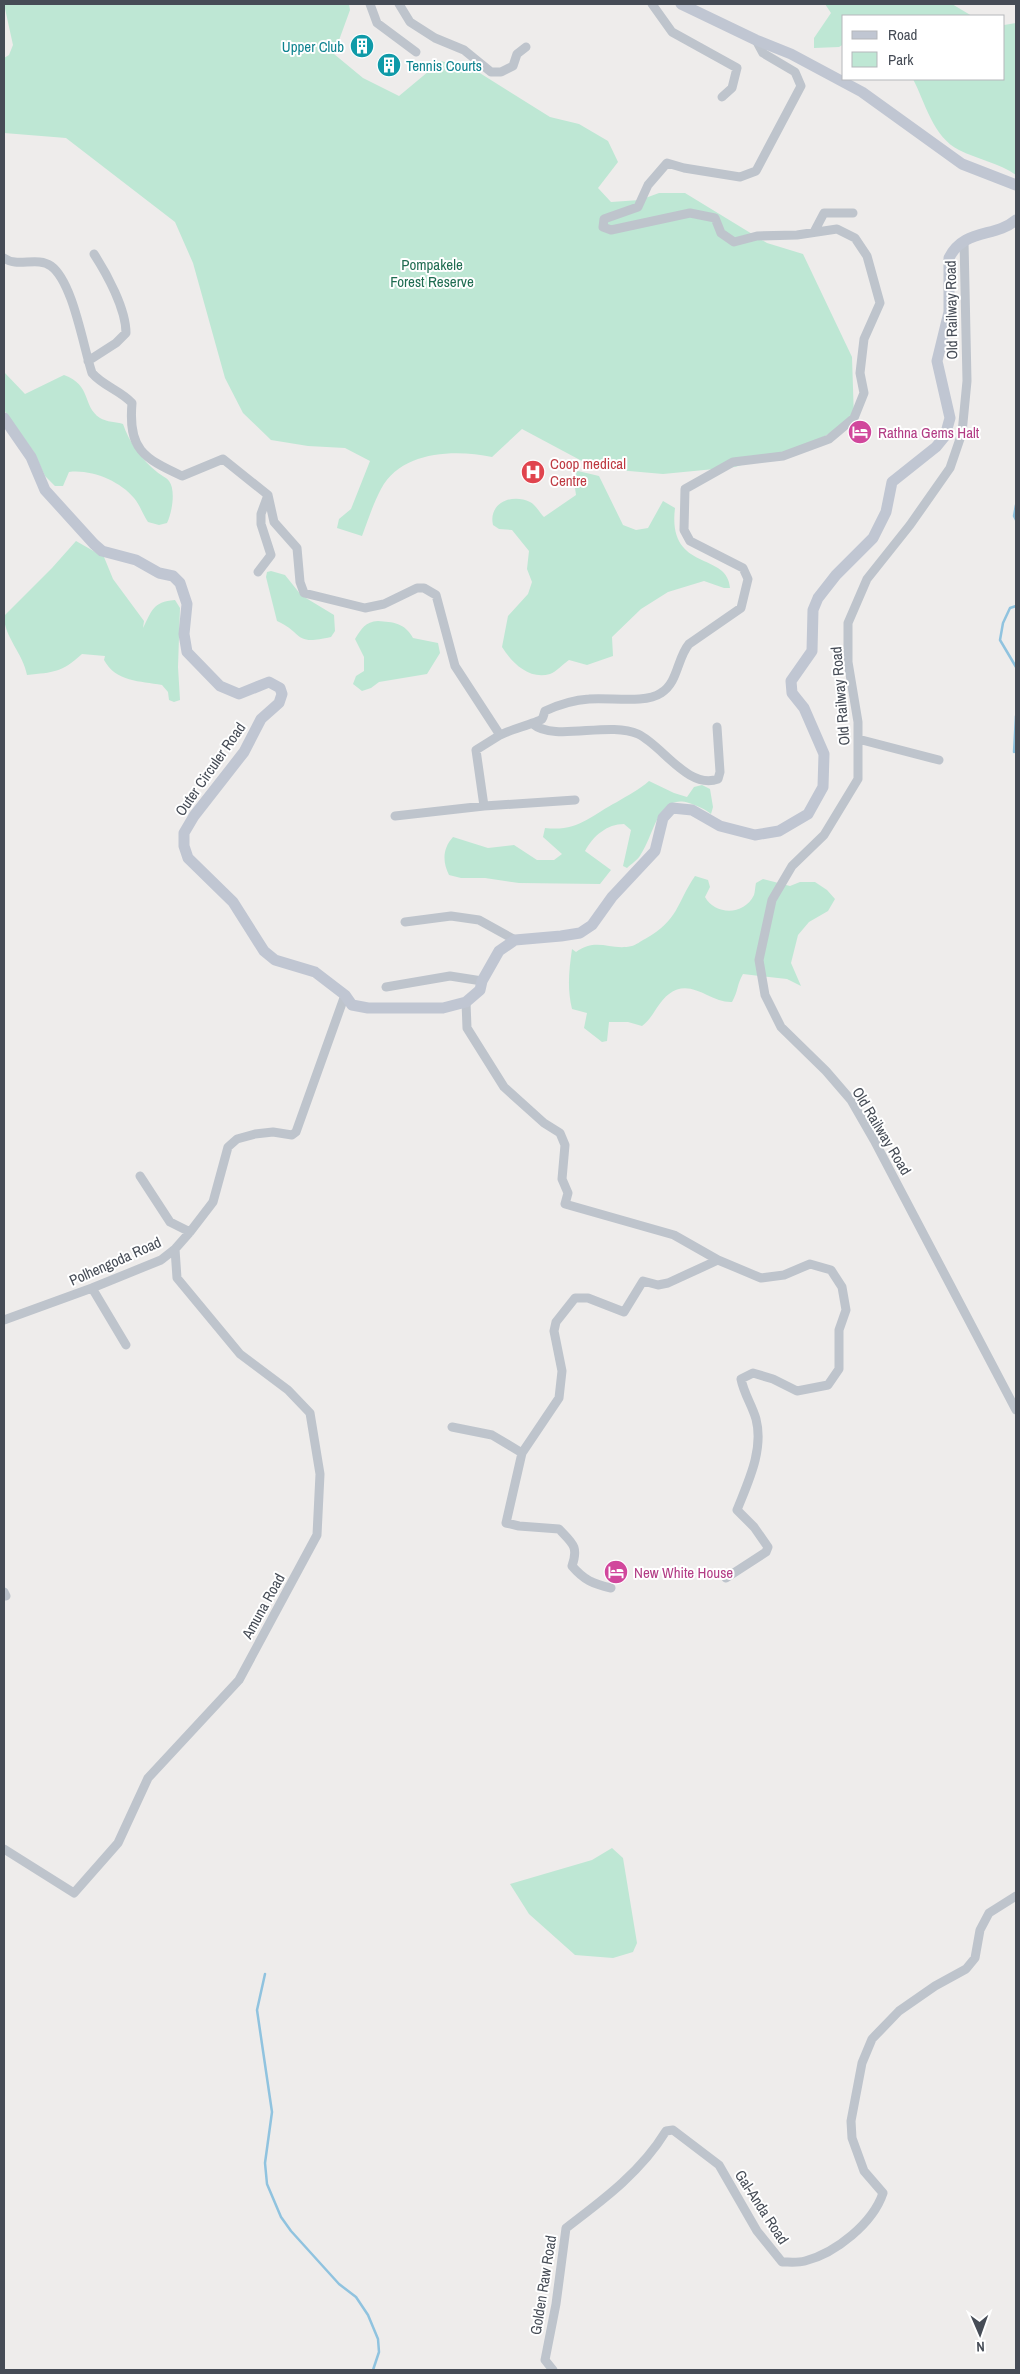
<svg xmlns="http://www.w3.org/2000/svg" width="1020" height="2374" viewBox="0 0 1020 2374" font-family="'Archivo Narrow',sans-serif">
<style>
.green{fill:#bee7d4}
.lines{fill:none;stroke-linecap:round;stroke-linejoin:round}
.stream{stroke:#90c3df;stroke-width:2.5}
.street{stroke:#bec4cc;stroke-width:9}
.secondary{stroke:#c0c6d2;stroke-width:11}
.labels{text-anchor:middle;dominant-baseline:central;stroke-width:4;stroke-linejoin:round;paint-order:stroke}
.culture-label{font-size:15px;fill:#0d838f;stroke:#fff;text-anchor:end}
.park-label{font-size:15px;fill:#216d52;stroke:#fff}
.street-label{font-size:15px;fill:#464c56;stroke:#fff}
.hotel-label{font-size:15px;fill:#b23c85;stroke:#fff;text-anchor:start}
.health-label{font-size:15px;fill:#be3a42;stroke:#fff;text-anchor:start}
</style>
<rect width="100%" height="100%" fill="#eeeceb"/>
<path class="green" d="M4,4h345l1,6 -16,44 29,24 36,18 42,-35 34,9 75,47 29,7 29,17 10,21 -20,26 13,14 29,-2 19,-7h26l82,50 36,11 49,103 2,62 -41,24 -78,24 -72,7 -68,-6 -73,-39 -30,28c-37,-8 -91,-6 -111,32 -8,15 -13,31 -19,47l-25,-8 2,-9 12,-10 19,-48 -25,-13 -37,-2 -37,-6 -28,-27 -18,-35 -32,-115 -18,-41 -109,-84 -62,-5v-75l5,-3 4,-10z
M825,4h127l20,12h-128v28l-5,3 -25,1v-10l17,-25z
M1016,23v152c-17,-12 -39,-16 -57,-25 -26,-13 -34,-48 -46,-71h91v-54z
M4,372l21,22 39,-19c28,10 18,31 36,43 6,4 17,4 23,6 6,18 19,36 34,48 3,3 9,5 12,9 7,9 3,32 -2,42l-8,2 -11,-3c-5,-7 -8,-17 -14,-24 -14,-17 -43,-29 -65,-26l-6,14h-8l-10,-10 -11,-24 -30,-42z
M578,471l21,5 24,49 13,5 12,-2 15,-27 12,7c-8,65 53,43 55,80h-6l-20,-7 -36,11 -27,17 -29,28 1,19 -26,9 -18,-5c-5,3 -13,12 -19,14 -21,6 -38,-11 -48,-27l6,-31 20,-22 4,-12 -5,-13 2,-18 -17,-21 -13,-1 -6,-4c-5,-22 19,-32 37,-23 5,2 10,11 14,15l32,-22 -3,-21z
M76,541l28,16 9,22 31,42 -1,7c9,-17 9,-26 32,-28l5,8 -2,59 2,33 -6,2 -5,-2 -1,-8 -6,-7c-22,-4 -46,-3 -58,-25l1,-4 -23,-2c-21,19 -28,18 -55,21 -4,-22 -23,-38 -23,-59l48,-48z
M271,571l14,4 16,20 33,20 1,16 -4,6c-38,9 -27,-4 -54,-16l-11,-44 1,-5z
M378,621c15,1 27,2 35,17l25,5 2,10 -13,21 -48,8 -8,6 -9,3 -9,-7 3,-8 8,-5v-14l-9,-18c7,-11 10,-17 23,-18z
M649,781l25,12 13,4 7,-10 8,-2 8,4 3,18 -2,7c-7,-6 -14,-8 -22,-11 -31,-10 -35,32 -48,51 -3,6 -10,10 -14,14l-4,-2 8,-36 -7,-6c-17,0 -31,12 -39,27l26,19 -11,14 -81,-1 -34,-5h-24l-12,-3c-7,-14 -6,-27 4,-38l35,11 26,-3 23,15h17l8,-6 -19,-17 2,-9c33,4 45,-12 72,-26 11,-7 22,-12 32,-21z
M695,876l13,4 2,7 -5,10c10,18 39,19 49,-2 1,-3 1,-8 2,-12l7,-4 27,7 10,-4h15l12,8 8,9 -7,12 -19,11 -11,13 -7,28 10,23 -14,-7 -44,-5c-6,10 -5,18 -11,28 -22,1 -41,-25 -63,-8 -12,9 -15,23 -27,32l-14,-4h-19l-2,19 -5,1 -18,-14 3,-15 -15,-4c-5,-21 -3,-39 0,-60l4,3c21,-15 34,-1 56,-6 4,-1 9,-5 13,-7 34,-19 31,-35 50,-63z
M612,1848l11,10 14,85 -4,9 -20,6 -38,-3 -46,-41 -19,-30 82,-24z"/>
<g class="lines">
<path class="stream" d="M1016,505l-2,11 2,4
M1016,606l-6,2 -7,15 -3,17 16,27
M1014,752l2,-36
M265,1974l-8,36 15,102 -7,51 2,21 14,33 10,14 48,53 17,13 12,18 10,24 1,13 -6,18"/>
<path class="street" d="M370,4l7,19 39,29
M399,4l11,18 25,16 29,12 27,22h10l12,-6 4,-12 9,-7
M652,4l20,28 65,36 -5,20 -10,9
M814,232l10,-19h29
M964,241l3,140 -5,52 -12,35 -40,57 -43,54 -19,44v39l10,60v57l-34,56 -32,31 -20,34 -13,60 6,35 16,32 45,44 25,29 23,40 142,270
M4,258c13,10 33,-2 47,8 22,16 32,80 41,107 11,13 28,17 40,30 -4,46 11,55 50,73l41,-17 45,36 6,27 23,26 3,34 4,11 61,15 19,-4 33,-16h7l12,7 19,71 45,69c7,-4 39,-13 42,-16 2,-3 2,-6 3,-8 13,-6 29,-11 44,-12 20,-2 56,5 72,-6 17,-10 16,-35 28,-49l52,-36 7,-29 -5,-11 -53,-27 -6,-11 1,-41 48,-27 50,-6 46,-17 25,-21 10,-25 -4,-20 4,-34 16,-36 -13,-47 -12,-18 -18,-9 -40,6 -40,1 -23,6 -13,-9 -6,-15 -25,-5 -79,17 -8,-3 1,-8 34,-12 10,-22 19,-22 17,5 56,9 16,-6 45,-85 -6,-14 -32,-19 -7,-13
M88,361l28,-18 10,-10c0,-24 -19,-59 -32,-79
M258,572l13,-17 -10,-31v-10l7,-19
M533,724c21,18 76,-3 105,10 24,11 50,56 80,45l2,-7 -3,-45
M858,739l81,21
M484,806l-8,-56 24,-15
M395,816l89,-10 91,-6
M405,922l46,-6 28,4 36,20
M386,987l64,-11 32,5
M466,1002l1,26 37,59 40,36 16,10 5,12 -3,34 6,14 -3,11 109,31 44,25 43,18 23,-3 26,-11 21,6 11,17 4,23 -7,20v39l-11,16 -31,6 -24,-12 -20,-6 -12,6c3,15 11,26 15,40 8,31 -8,63 -19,91l17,17 14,20 -2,5 -40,26
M140,1176l30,46 20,10
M92,1288l34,57
M4,1320l88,-32 69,-28 14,-11 15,-17 23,-30 15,-55 9,-8 18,-5 18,-2 19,3 4,-3 49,-137
M452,1427l40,8 30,18 37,-55 3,-27 -8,-40 2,-9 19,-24h13l36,14 19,-31 15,4 10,-2 50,-23
M522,1453l-16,70 13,3 40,3c13,14 20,17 13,37 12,14 21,18 39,22
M4,1592l2,4
M4,1849l70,44 44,-50 30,-65 91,-98 78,-145 3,-61 -10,-61 -22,-23 -48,-36 -63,-76 -2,-29
M553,2370l-8,-10 11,-56 10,-76c37,-28 75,-56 100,-97l7,-1 46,35 38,66 25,31c7,0 16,1 23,-1 31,-8 68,-38 78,-68l-19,-22 -12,-33 -1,-17 11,-58 10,-24 27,-28 36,-25 31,-17 9,-11 5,-28 9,-17 27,-17"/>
<path class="secondary" d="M681,4l75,36 35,14 71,38 100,72 54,21
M4,418l27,39 14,33 49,54 8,7 34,9 23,13 14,3 7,7 7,21 -3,30 3,18 33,34 19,8 30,-12 11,6 2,6 -3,9 -18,16 -17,33 -50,64 -10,17v13l4,12 45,44 31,49 11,9 40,12 30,23 7,10 16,3h75l23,-6 14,-12 2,-9 17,-30 16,-11 46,-4 19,-3 12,-8 20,-28 43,-46 8,-33 9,-10 20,2 28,16 35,9 24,-4 29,-17 15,-27 1,-33 -20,-46 -12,-15 -1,-12 21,-30 1,-41 5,-12 18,-23 37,-37 13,-26 6,-30 44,-35 9,-11 5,-18 -13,-57 12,-49v-54c15,-30 46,-20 67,-38"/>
</g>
<defs>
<g id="building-disc" transform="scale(1.25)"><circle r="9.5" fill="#0f9aa8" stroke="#fff"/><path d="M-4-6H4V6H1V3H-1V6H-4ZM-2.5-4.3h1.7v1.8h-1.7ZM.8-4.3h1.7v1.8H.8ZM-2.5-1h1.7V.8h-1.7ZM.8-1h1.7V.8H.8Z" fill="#fff"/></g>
<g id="hotel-disc" transform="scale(1.25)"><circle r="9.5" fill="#d1479c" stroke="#fff"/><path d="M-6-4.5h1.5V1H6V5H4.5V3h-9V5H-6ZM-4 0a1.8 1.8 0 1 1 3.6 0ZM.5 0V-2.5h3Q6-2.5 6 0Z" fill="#fff"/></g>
<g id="hospital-disc" transform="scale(1.25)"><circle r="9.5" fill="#e0444e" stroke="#fff"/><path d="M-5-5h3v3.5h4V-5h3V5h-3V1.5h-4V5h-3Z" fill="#fff"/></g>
</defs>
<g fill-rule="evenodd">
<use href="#building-disc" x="362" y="46"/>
<use href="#building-disc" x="389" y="65"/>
<use href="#hotel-disc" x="860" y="432"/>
<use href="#hospital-disc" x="533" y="472"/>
<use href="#hotel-disc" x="616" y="1572"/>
</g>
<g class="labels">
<g class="culture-label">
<text x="344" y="46">Upper Club</text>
<text x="406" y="65" text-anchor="start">Tennis Courts</text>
</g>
<g class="park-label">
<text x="432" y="264">Pompakele<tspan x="432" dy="17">Forest Reserve</tspan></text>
</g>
<g class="street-label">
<text transform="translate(951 310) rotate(-91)">Old Railway Road</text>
<text transform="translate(840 696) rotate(-95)">Old Railway Road</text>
<text transform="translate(210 769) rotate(-55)">Outer Circuler Road</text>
<text transform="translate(882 1131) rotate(59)">Old Railway Road</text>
<text transform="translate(115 1261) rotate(-24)">Polhengoda Road</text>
<text transform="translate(263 1606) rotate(-61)">Amuna Road</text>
<text transform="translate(762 2207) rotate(57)">Gal-Anda Road</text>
<text transform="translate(543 2285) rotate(-81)">Golden Raw Road</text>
</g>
<g class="hotel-label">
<text x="878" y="432">Rathna Gems Halt</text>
<text x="634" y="1572">New White House</text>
</g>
<g class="health-label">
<text x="550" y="463">Coop medical<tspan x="550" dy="17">Centre</tspan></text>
</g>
</g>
<rect width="1020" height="2374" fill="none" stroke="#464c56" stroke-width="10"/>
<rect x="842" y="15" width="162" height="65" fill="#ffffff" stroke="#b5b7bb"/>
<rect x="852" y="31" width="25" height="8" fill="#c0c6d2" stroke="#b5b7bb"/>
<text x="888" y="40" font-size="15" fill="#464c56">Road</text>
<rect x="852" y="52" width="25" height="15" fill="#bee7d4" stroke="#b5b7bb"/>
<text x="888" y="65" font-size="15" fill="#464c56">Park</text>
<g transform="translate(980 2334) rotate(178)" stroke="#ffffff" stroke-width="4" paint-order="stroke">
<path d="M0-4L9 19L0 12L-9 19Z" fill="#464c56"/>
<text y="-8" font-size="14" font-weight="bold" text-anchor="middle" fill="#464c56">N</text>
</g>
</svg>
